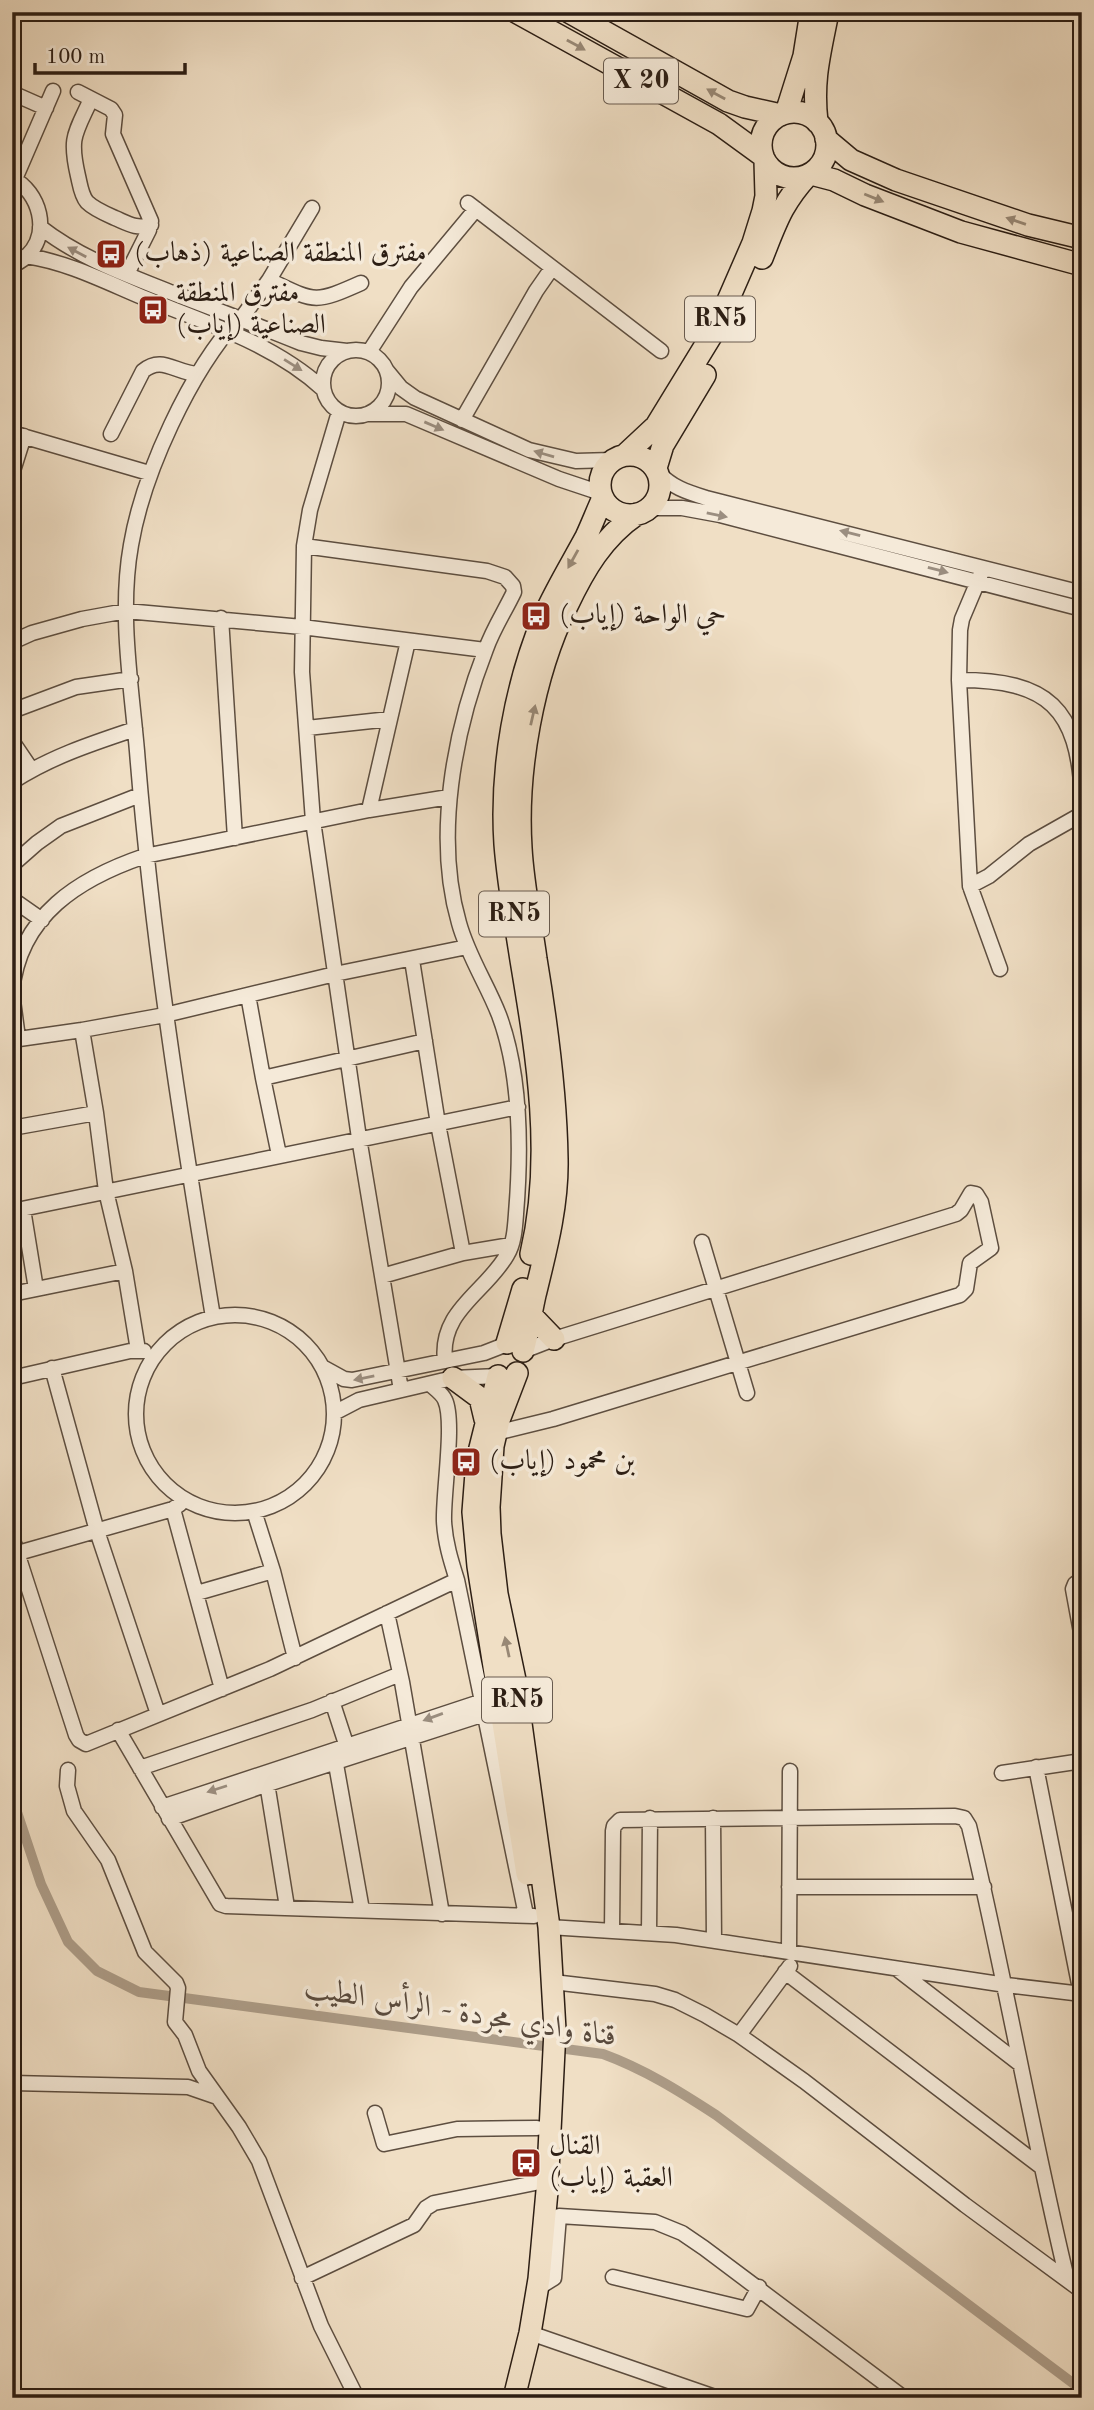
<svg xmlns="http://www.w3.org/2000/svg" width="1094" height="2410" viewBox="0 0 1094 2410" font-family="'Old Standard TT',Amiri,serif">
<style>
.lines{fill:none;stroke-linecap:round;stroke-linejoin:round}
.canal{stroke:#ad9d89;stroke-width:10}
.minor-casing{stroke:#5d4e40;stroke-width:17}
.highway-casing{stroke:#2c1e14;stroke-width:24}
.minor{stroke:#f5ead9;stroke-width:14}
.highway{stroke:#f0dfc5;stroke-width:21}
.oneway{fill:#988875}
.oneway2{fill:#9b8e80}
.labels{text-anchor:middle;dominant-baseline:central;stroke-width:7;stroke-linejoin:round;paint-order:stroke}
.shield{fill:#f5ead9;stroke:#685b4f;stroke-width:2}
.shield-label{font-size:26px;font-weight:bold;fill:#2c1e14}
.poi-label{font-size:28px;fill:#2c1e14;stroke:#f5ead9;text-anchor:start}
.water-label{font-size:30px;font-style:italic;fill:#594a3d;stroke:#f5ead9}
</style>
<rect width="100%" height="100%" fill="#f0dfc5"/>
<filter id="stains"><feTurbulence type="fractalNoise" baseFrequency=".00286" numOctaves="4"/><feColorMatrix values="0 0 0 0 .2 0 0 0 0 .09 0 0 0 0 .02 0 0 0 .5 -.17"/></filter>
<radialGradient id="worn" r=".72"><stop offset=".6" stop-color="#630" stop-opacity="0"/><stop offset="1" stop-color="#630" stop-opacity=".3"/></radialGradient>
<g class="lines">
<path class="canal" d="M12,1797l29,87 27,58 29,29 42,21 464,62c41,15 76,37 113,61l366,275"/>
<g class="minor-casing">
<path id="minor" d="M78,92l33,17 4,6 -2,19 38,87 -2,9 -22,44
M12,93l34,15
M91,99c-16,35 -22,38 -13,77 2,8 3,19 9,26 7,7 19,12 28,16 14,6 21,11 36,7
M12,178c28,14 39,55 15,78 -4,4 -10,7 -15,10
M15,179l38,-88
M468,203l193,148
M40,227c41,32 88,48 135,67 42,16 84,32 126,49l20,5 26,3
M26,256c41,6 78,25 116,41 62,25 131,46 181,92
M269,280c46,22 45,24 92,3
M241,319l28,-39 43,-72
M323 383a33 33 0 1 1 66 0a33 33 0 1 1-66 0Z
M369,352l42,-65 65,-78
M387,371l14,17 14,10 114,52 47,11 36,-1
M339,412l-29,98 -6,36 -2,126 11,149 46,317 42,252
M368,414h38l153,65 42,14
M462,420l74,-129 16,-23
M12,433l137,40
M111,434l32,-63c19,-16 32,2 55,3
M658,472c13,15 29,20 48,26l376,95
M12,474l12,-38
M650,508h32l38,7 362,94
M304,546l183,25 18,6 8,9 1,6c-9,19 -21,37 -28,57 -32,82 -52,188 -27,274 9,33 28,61 40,92 22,59 22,138 17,199 -1,14 -2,30 -9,41 -22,38 -68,56 -62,106
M221,618l14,220
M12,642l20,-9 50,-14 44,-8 176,16 183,23
M959,680c89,0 119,28 123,117
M12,711l64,-24 55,-8
M307,728l83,-9
M12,741l19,28
M12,782c38,-25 81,-39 123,-53
M369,810l39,-169
M12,865l25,-22 24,-17 79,-31
M970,886l-11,-206 1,-50 2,-11 19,-45
M12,899l30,21
M412,960l26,164 25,129
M1000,969l-30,-83 19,-10 40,-32 53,-30
M12,992c7,-77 68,-114 133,-136l224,-46 80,-13
M12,993l6,45
M248,995l15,83 162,-37
M82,1030l14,83 10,78 19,80 13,79
M12,1040l70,-10 83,-15 170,-41 132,-27
M263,1078l16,77
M12,1128l84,-15
M23,1209l13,80
M12,1211l506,-104
M702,1242l45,151
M382,1276l81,-23 48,-8
M12,1294l113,-23
M136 1414a99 99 0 1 1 198 0a99 99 0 1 1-198 0Z
M213,1317c-31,-188 -61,-376 -76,-566 -6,-68 -18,-139 -6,-206 12,-71 59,-174 108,-227
M52,1368l45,163 61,183
M324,1368l20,11 8,1 132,-27 18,-7
M12,1378l118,-27h14
M336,1412l23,-12 94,-22 45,-2
M496,1433l57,-14 407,-124 6,-6 4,-26 21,-15 -10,-46 -5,-8 -5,-1 -10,17 -5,4 -402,125 -31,12
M173,1509l49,180
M254,1511l19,60 22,87
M12,1537l64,198 3,5 7,4 184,-75 187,-89c-6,-19 -12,-38 -13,-59 -1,-28 11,-100 1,-121 -3,-7 -10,-11 -15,-16
M18,1553l155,-44 7,-5
M1082,1579l-7,5 -2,5 9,49
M457,1580l69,335
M197,1593l76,-22
M387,1613l15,69 40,232
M332,1701l15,46
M118,1730l102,174 6,2 308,10
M334,1753l28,157
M1036,1767l46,232
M140,1768l172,-58 88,-36
M68,1770l-1,16 7,25 34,49 37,92 31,31 2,5 -3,34 10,13 14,36 40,56 20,34 62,165 36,72
M1002,1773l80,-12
M266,1777l21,130
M162,1807l336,-111
M713,1818l1,123
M169,1819l99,-35 232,-75
M789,1887h195
M549,1927l127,8 330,50 76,9
M612,1930l1,-99 1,-5 6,-6 335,-4 9,2 5,8c36,150 62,303 98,453
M649,1933l1,-115
M789,1952l1,-181
M897,1969l123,95
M785,1972l255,194
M553,1982l102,12 20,6 30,15 34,20 65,46 161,124 117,86
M739,2035l51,-69
M12,2083l176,4 29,10
M375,2113l9,31 73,-15 80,-1
M613,2277l134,32 12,-22
M302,2278l112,-53 12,-17 8,-5 101,-20
M538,2288l16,-10 5,-62 96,6 27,11 22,15 200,150
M530,2333l188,65"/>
</g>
<g class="highway-casing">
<path id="highway" d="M516,12l203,112 44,32
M569,12l159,89 17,6 36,8
M761 145a33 33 0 1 1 66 0a33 33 0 1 1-66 0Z
M786,113l18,-57 7,-44
M817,122c-5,-42 3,-69 11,-110
M826,139l25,21 45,20 132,45 54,13
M811,174l23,6 31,15 96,37 121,33
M762,258c14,-35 20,-55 46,-83
M626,454l30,-28 60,-98 37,-85 10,-32 3,-15 -1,-35
M600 485a30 30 0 1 1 60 0a30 30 0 1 1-60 0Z
M656,468l7,-23 42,-70
M531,1254c23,-97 6,-198 -10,-294 -6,-39 -13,-77 -16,-116 -5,-75 10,-159 39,-228 12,-27 28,-53 42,-79 6,-13 11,-26 17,-39
M531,1315l23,24
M507,1343l16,-54
M523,1351c5,-18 8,-38 12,-56 11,-45 23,-90 22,-136 -1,-68 -10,-134 -21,-200 -5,-37 -13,-74 -15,-111 -5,-77 12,-172 46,-242 17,-36 36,-69 70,-92
M498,1376l-21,84 -4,52 5,54 49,308
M453,1378l27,20 5,21
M514,2398l16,-65 9,-54 8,-88 8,-161 -6,-103 -34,-247 -18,-86 -7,-60 -1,-27 4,-61 6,-26 18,-47"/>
</g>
<use href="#minor" class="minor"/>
<use href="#highway" class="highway"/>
</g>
<defs><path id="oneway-solid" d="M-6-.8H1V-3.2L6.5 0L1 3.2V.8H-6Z" transform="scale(1.75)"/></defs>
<g class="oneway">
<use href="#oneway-solid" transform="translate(576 45) rotate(29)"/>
<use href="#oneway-solid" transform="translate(716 94) rotate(-151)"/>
<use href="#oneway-solid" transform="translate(874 198) rotate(22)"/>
<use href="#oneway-solid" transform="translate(1016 221) rotate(-161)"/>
<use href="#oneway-solid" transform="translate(573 559) rotate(119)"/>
<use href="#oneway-solid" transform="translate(533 715) rotate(-77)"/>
<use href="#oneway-solid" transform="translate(507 1647) rotate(-102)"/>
</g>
<g class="oneway2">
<use href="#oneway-solid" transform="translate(77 252) rotate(-152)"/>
<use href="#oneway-solid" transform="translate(293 365) rotate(32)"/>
<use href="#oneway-solid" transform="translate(434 426) rotate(23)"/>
<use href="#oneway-solid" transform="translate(544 454) rotate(-164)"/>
<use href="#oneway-solid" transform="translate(717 515) rotate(12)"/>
<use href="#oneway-solid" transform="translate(850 533) rotate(-166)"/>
<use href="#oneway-solid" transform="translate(938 570) rotate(15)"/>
<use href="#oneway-solid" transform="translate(364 1378) rotate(169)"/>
<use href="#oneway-solid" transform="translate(433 1717) rotate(160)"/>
<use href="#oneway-solid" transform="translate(217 1789) rotate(162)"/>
</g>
<defs>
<g id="bus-square" transform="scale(1.575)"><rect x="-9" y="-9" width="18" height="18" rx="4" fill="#8f2418" stroke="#f5ead9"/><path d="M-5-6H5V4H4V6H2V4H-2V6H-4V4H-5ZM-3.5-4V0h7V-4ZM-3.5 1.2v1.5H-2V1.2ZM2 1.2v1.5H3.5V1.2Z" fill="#fff"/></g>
</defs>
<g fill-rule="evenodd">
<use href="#bus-square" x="111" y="254"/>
<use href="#bus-square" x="153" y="310"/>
<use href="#bus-square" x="536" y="616"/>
<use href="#bus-square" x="466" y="1462"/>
<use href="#bus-square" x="526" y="2163"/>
</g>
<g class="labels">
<g class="shield">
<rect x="604" y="58.5" width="74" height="45" rx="5"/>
<rect x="685" y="296.5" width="70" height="45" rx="5"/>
<rect x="479" y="891.5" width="70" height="45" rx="5"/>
<rect x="482" y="1677.5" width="70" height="45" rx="5"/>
</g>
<g class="shield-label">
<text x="641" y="81">X 20</text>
<text x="720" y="319">RN5</text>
<text x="514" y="914">RN5</text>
<text x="517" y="1700">RN5</text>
</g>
<g class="poi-label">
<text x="134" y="254">مفترق المنطقة الصناعية (ذهاب)</text>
<text x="176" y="294">مفترق المنطقة<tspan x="176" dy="32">الصناعية (إياب)</tspan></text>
<text x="559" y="616">حي الواحة (إياب)</text>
<text x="489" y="1462">بن محمود (إياب)</text>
<text x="549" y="2147">القنال<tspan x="549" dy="32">العقبة (إياب)</tspan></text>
</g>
<g class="water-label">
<text transform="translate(461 2013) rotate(9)">قناة وادي مجردة - الرأس الطيب</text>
</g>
</g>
<rect width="1094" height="2410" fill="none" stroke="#f0dfc5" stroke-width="42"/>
<rect x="14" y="14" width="1066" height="2382" fill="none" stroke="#2c1e14" stroke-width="3.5"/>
<rect x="21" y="21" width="1052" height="2368" fill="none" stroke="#2c1e14" stroke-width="2"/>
<path d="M35 63v10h150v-10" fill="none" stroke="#2c1e14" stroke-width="3.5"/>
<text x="46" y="63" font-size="21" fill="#2c1e14" stroke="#f5ead9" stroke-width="5" paint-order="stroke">100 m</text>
<rect width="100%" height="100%" filter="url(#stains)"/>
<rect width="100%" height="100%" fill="url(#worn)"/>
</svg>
